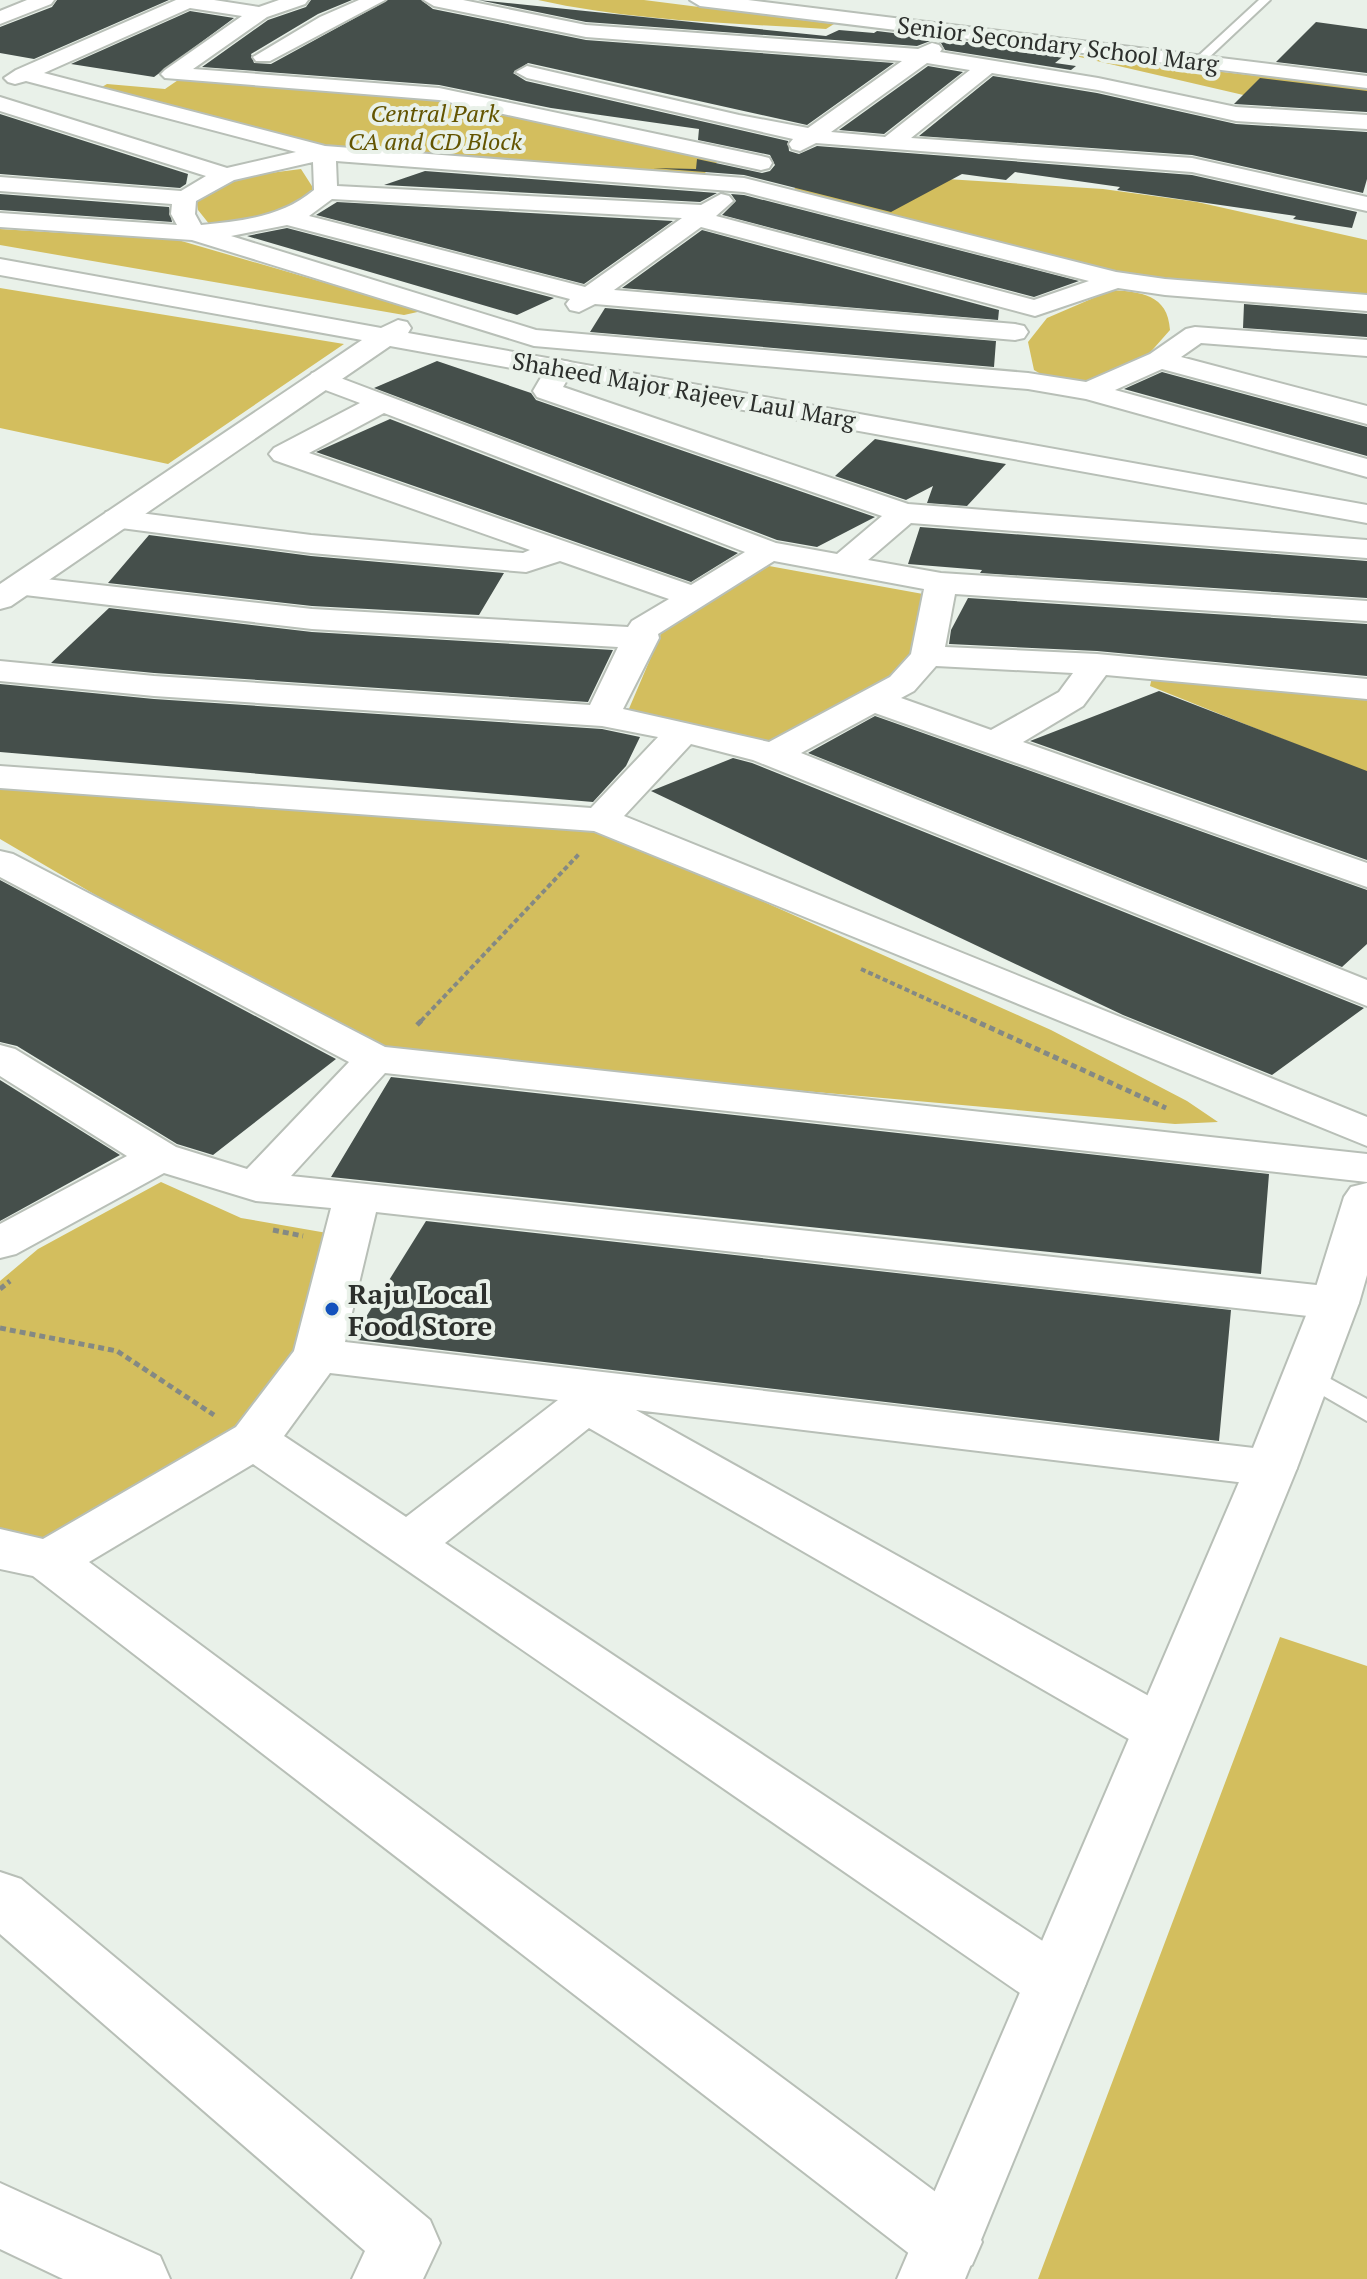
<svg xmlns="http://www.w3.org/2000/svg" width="1367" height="2279" viewBox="0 0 1367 2279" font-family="'PT Serif',serif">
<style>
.green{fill:#d3be5e}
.building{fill:#454f4b}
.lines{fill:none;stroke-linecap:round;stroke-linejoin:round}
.service-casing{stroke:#b8bfb7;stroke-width:4}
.minor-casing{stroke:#b8bfb7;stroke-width:4}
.tertiary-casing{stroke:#b8bfb7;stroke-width:4}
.path-far1{stroke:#848984;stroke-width:4;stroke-dasharray:5 3;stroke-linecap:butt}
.path{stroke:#848984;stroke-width:5;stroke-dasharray:6 4;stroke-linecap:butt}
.service{fill:#fff;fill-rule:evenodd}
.minor{fill:#fff;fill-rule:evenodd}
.tertiary{fill:#fff;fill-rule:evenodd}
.poi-dot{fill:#1352bd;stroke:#e9f1e9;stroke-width:3}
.labels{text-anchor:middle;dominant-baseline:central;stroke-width:8;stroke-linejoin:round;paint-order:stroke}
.far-street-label{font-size:24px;fill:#2c2f2c;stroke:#e9f1e9}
.far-park-label{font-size:24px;font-style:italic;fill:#635400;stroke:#e9f1e9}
.poi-label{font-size:28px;font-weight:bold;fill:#2c2f2c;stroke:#e9f1e9;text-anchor:start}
</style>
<rect width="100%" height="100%" fill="#e9f1e9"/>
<path class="green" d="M538,0h106l190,24 -8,5c-96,-6 -194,-8 -288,-29z
M1071,55l296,33v16l-115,-7z
M184,76l254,16 285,65 -26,23 -376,-26 -226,-63 12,-7 58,5z
M301,169l16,25 -34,20 -73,11 -12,-15 -2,-11 42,-22z
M819,171l284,18 94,13 170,38v59l-206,-18 -52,-9 -315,-83z
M0,229l178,11 244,71 -18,4 -404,-70z
M0,288l344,56 -176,120 -168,-36z
M1112,290c28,2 56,4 58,40l-38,43 -35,8 -43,1 -20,-12 -6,-28 19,-24z
M769,566l154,28 -11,59 -22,30 -121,60 -141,-32 35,-82z
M1153,673l214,23v77l-217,-87z
M0,787l601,42 450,201 136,71 31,21 -43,2 -789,-70 -183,-96 -203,-119z
M161,1182l80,36 86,15 -33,117 -54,78 -192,114 -48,-12v-249l38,-32z
M1280,1637l87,29v613h-329z"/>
<path class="building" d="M57,0h112l-135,59 -34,-6v-26l52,-20z
M311,0h41l-34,14 -67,40 3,9 17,1 117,-64h33l12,9 153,31 308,23 -87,62 -279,-62 -15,10 13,8 262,60 1,10 10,3 18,-8 375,29 165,37 -5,16 -59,-9 3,-3 -179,-26 3,-3 -105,-15 -9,8 -44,-6 -71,38 -147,-37 -91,-7 43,1 1,-10 65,14 8,-2 5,-6 -5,-10 -72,-15 1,-11 -148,-21 -112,-23 -237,-18 66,-47 38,-13z
M478,0l348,36 13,-6 35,3 3,-2 189,23 -11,9 21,3 -5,4 -126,-20 -4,-7 -8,-3 -16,6 -331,-24z
M190,11l44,7 -80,59 -83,-13z
M1316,22l51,7v44l-91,-11z
M928,66l35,6 -79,62 -45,-4z
M993,76l104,17 139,31 131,8v47l-4,14 -171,-38 -273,-19z
M1260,78l107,13v21l-133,-8z
M0,114l188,60 -2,10 -6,4 -180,-14z
M425,171l292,22 -17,9 -316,-17z
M0,194l169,13 3,15 -172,-12z
M731,194l13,1 335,86 -45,16 -312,-82 14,-14z
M337,202l336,19 -89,63 -268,-69z
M287,228l267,70 -37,17 -270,-79z
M702,230l297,80 -1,10 -376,-32z
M1244,304l123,10v23l-124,-9z
M605,308l391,33 -2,26 -404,-35z
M437,361l94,32 5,7 339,117 -58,30 -40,-7 -403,-152z
M1162,372l205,55v29l-243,-67z
M390,419l348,134 -47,29 -375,-130z
M875,439l107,21 24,4 -39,42 -40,-3 6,-17 -27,14 -71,-24z
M920,527l447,34v37l-387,-25 2,-3 -74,-6z
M149,535l162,21 193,17 -25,42 -167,-9 -204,-23z
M968,598l399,26v52l-270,-25 -148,-7 2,-14z
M109,608l203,24 301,18 -25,52 -434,-29 -103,-10z
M0,684l154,15 448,30 38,8 -14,29 -33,36 -593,-50z
M1159,691l208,80v89l-337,-119z
M875,716l492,174v54l-25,23 -534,-214z
M733,758l19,5 612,245 -92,67 -149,-60 -472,-224z
M0,880l336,179 -123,96 -36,-11 -160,-98 -17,-4z
M391,1077l878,97 -8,100 -930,-97z
M0,1080l120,75 -120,66z
M426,1221l805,89 -12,131 -870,-102 5,-22h12z"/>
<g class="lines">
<g class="service-casing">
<path id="service" d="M1259,0h11l-67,63h-8v-4z
M1305,1365l62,34v22l-71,-41 -4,-6 4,-6z"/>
</g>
<g class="minor-casing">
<path id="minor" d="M27,0h27l-3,4 -51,20v-13z
M176,0h38l45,7 20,-7h29l-3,4 -38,13 -74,52 246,19 322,68 8,2 3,5 -3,5 -8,2 -322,-70 -274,-22 -4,-4 4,-4 77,-54 -52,-8 -146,65 281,73 419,32 372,94 49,7 202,16v16l-202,-16 -47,-7 -83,28 -334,-89 -87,63 401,34 9,2 4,6 -4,6 -9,2 -420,-36 -16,8 -9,-2 -4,-6 4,-5 -283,-74 -56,11 305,94 492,43 58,9 64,-28 36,-25 9,-2 172,13v16l-166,-13 -20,14 186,49v18l-205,-55 -47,21 252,69v18l-281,-78 -58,-10 -494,-43 -342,-106 -192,-13v-14l177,12 -6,-11 1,-10 -172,-13v-14l181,14 25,-15 -206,-65v-14l227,71 69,-16 -270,-71 -11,3 -7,-2 -4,-4 12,-8zM336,161l408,31 345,89 -55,19 -318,-84 17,-15 -4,-5 -8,-2 -20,11 -364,-19zM313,162l1,28c-32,27 -72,31 -113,35l-6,-11 1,-13 38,-21zM332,199l350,19 -97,69 -276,-71z
M359,0h26l-115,61h-14l-3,-4 67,-40z
M424,0h39l123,25 332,24 14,-6 7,2 3,4 -2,3 158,26 138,29 131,8v14l-131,-8 -138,-31 -106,-17 -81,65 281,20 175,39v14l-175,-39 -376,-29 -16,8 -8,-2 -3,-5 4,-5 -266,-61 -11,-6 11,-6 212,49 69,13 94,-67 -316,-24 -152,-31zM927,63l43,7 -85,67 -54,-5z
M690,0h58l619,76v12l-667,-82z
M560,360l10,2 4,6 -11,19 345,117 459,36v18l-456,-35 -43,37 73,13 426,28v20l-412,-27 -10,53 152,7 270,25v20l-261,-24 -23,31 -60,36 344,121v24l-492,-174 -74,40 566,227v26l-614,-246 -62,-16 -67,72 743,301v29l-773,-315 -594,-43v-22l591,42 67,-71 -56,-11 -448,-30 -154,-15v-20l154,15 436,29 28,-58 -306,-18 -304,-36 -5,-7 5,-7 11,-3 293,33 316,18 4,-6 37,-22 -109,-38 -34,11 -215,-19 -205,-27 -4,-7 4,-7 11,-2 194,25 212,18 7,-3 -256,-90 -5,-6 5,-6 86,-45 -48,-18 -4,-6 4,-6 10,-2 454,172 61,11 45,-38 -345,-119 -4,-6 17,-29zM384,413l361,139 -54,33 -382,-132zM774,561l150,28 -13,65 -21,23 -121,65 -146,-33 36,-71 -1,-4zM936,666l137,7 -14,19 -68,38 -90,-32 13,-7z
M0,851l13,3 372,193 982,107v28l-982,-109 -94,103 1044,111 17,5 7,11 -7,11 -17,5 -959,-107 -31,130 926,108 18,5 8,13 -8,13 -18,5 -635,-76 545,304 8,16 -8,16 -20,6 -20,-6 -552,-318 -144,115 632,421 9,19 -9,19 -22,8 -22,-8 -780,-538 -164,98 883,657 10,23 -10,23 -24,9 -24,-9 -891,-689 -33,-7v-40l43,10 193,-112 58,-76 37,-143 -75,-7 -92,-28 -148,81 -16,4v-34l127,-68 -127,-80v-31l15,4 161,98 71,22 102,-107 -349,-185zM330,1373l228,27 -152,117 -122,-81z
M0,1872l21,7 409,341 10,23 -17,36h-71l13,-28 -365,-317z"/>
</g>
<g class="tertiary-casing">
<path id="tertiary" d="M0,259l381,69 17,-8 9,2 4,6 -3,5 959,172v18l-977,-177 -379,260 -11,3v-25l362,-244 -362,-65z
M1367,1183v92l-8,28 -62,165 -332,811h-68l348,-811 66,-165 33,-106 7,-10z
M0,2183l160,73 10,23h-107l-63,-30z"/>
</g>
<path class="path-far1" d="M861,969l114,52
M421,1021l159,-168"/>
<path class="path" d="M971,1019l195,89
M417,1025l6,-6
M273,1230l30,6
M0,1289l10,-8
M0,1328l117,23 97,64"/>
<use href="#service" class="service"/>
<use href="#minor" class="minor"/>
<use href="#tertiary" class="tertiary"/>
</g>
<circle class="poi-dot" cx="332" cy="1309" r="8"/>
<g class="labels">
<g class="far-street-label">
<text transform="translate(1058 44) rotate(7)">Senior Secondary School Marg</text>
<text transform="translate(684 390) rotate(10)">Shaheed Major Rajeev Laul Marg</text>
</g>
<g class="far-park-label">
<text x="435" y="113">Central Park<tspan x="435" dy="28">CA and CD Block</tspan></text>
</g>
<g class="poi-label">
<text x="348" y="1293">Raju Local<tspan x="348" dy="32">Food Store</tspan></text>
</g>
</g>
</svg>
